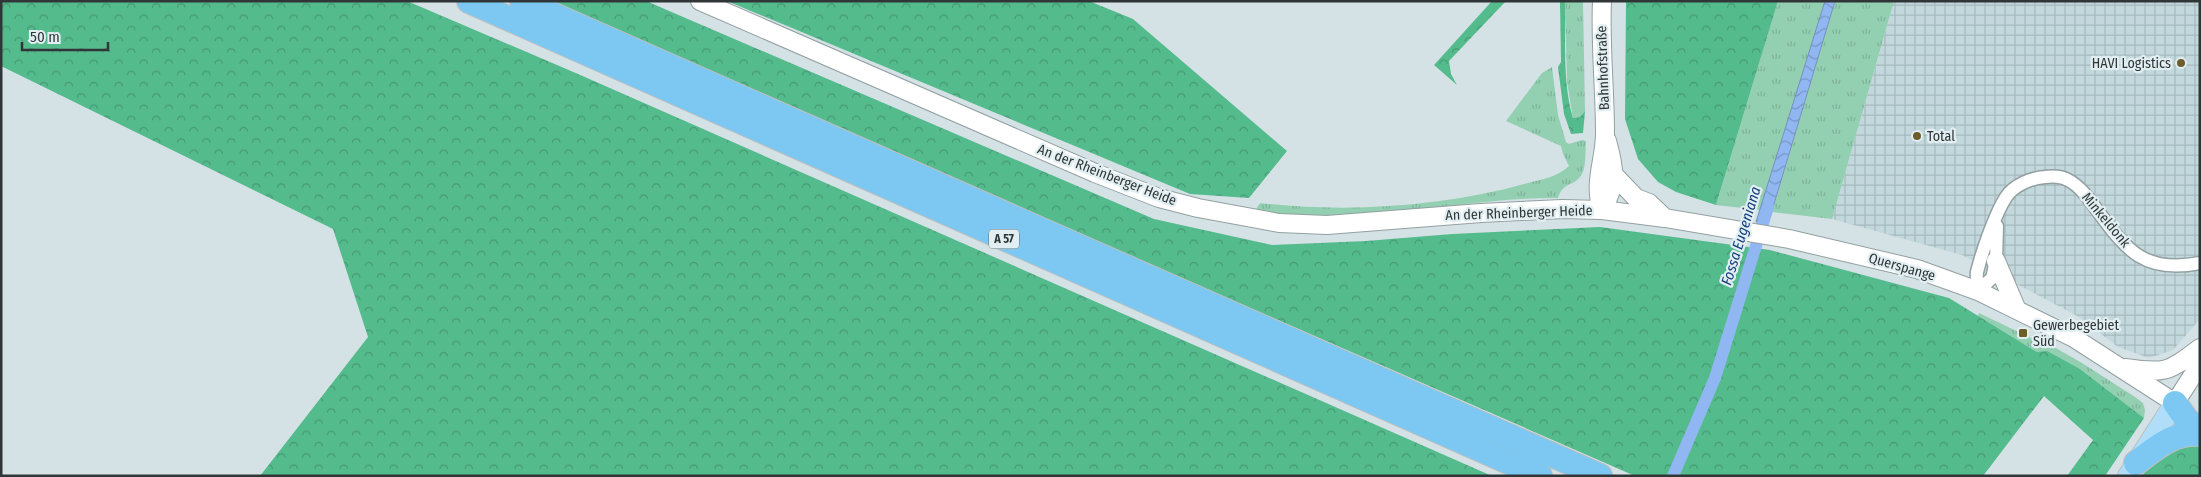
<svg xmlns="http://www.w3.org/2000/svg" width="2201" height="477" viewBox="0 0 2201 477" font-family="'Fira Sans Condensed',sans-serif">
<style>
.industrial{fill:url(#industrial-grid)}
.grass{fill:url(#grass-tufts)}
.forest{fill:url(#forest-crowns)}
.water{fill:url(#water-waves);stroke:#7490ba}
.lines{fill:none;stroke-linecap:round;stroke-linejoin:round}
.canal{stroke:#91b7f2;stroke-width:12}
.street-casing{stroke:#93a0a2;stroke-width:15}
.secondary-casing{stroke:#93a0a2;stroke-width:20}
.primary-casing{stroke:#bdbfbf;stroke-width:22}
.highway-casing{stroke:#bdbfbf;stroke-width:26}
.street{stroke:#fff;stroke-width:12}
.secondary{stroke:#fff;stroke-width:18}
.primary{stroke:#b0def8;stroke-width:20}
.highway{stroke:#7cc8f3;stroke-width:24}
.poi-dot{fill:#6e5c2a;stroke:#e2eff2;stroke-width:2}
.labels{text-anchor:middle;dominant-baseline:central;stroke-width:4.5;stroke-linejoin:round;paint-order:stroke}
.shield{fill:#e2eff2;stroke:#656e6f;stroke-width:1}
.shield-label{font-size:12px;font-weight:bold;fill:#303637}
.poi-label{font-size:14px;fill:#303637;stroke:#e2eff2;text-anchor:start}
.street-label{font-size:14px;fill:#303637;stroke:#e2eff2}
.water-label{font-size:15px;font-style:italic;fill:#123d7d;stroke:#e2eff2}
</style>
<defs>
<pattern id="industrial-grid" width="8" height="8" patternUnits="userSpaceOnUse" patternTransform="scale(1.25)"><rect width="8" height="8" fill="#c2d8dc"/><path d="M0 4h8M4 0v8" fill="none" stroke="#a7babd"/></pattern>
<pattern id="grass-tufts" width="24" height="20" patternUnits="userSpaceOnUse" patternTransform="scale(1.25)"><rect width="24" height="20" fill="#93cfb1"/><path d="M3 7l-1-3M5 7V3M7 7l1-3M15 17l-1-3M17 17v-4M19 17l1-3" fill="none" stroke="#7fb299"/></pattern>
<pattern id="forest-crowns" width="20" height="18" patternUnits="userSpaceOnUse" patternTransform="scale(1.25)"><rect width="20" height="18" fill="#54bb8d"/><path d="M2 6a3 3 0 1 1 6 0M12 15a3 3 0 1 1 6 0" fill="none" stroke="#469974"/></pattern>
<pattern id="water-waves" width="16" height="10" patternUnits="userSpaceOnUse" patternTransform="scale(1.25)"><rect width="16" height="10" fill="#91b7f2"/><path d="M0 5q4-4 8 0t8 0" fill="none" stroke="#7796c5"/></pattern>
</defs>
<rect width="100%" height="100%" fill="#d5e2e5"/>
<path class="industrial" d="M1894,1h306v318l-27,31 -24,8 -31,-11 -39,-30 -117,-62 -130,-36z"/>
<path class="grass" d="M1565,1h18l2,110 -5,6 -7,1 -6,-36z
M1778,1h47l-65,209 -44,-5z
M1835,1h59l-62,218 -60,-7z
M1552,67l6,48 8,27 3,2 13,-4 4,1c-1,10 1,28 -6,36 -8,10 -17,5 -22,21 -102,-1 -202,31 -303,13l5,-8c86,10 184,4 268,-20 15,-4 29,-6 41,-17l-6,-12 -2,-8 -55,-25 36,-48z
M1979,313l52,25 2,-3 49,28 53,34 8,6 2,7 -1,8 -64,-49 -43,-17 -59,-36z"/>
<path class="forest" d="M1,1h406l171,73 914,402h-1232l108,-139 -35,-108 -332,-163z
M548,1h98l508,218 118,26 94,-4 86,-7 148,-7 170,23 179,48 88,54 10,-1 33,18 64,49 -39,58h-38l26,-36 -49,-44 -61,80h-348z
M727,1h362l44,18 154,132 -38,47 -59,-4z
M1492,1h14l-57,60 2,13 6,11 -23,-20z
M1560,1h5c1,38 -3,80 8,117l7,-1 5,-6 -2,22 -12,1 -7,-20 -6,-47 3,-5z
M1626,1h152l-62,204 -40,-13 -18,-10 -20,-23 -13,-40z
M2200,440v36h-58l21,-27z"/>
<path class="water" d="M1825,1h10l-67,223 -12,-2z"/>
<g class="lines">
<path class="canal" d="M1673,476l42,-98 53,-171"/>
<g class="street-casing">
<path id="street" d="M1978,291c0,-6 -2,-13 -1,-19 5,-20 18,-58 29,-75 8,-12 25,-19 39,-20 8,-1 16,-1 23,3 12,6 21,19 29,30 30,41 48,64 103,53
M1978,291l14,-13 4,-17 1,-35"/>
</g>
<g class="secondary-casing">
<path id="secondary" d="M700,1l395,172 64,25 39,10 81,15 48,2 154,-12 81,-4 40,1 63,8 124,21 128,30 61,22 96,47 101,65 25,-39
M1614,175l22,23 13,5 16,15
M1602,210c-9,-29 3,-49 3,-77 0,-44 -5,-88 -3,-132
M1602,210c15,-25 13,-41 5,-69
M1996,261l21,49
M2125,368c41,6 43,4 75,-20"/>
</g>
<g class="primary-casing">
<path id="primary" d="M2128,476l47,-73"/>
</g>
<g class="highway-casing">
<path id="highway" d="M469,1l1071,475
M522,1l1078,475
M2175,403l12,17 13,10
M2136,463c20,-15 37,-31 64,-29"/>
</g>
<use href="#street" class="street"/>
<use href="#secondary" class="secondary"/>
<use href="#primary" class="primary"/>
<use href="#highway" class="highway"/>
</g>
<g class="poi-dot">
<circle cx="2181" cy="63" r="5"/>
<circle cx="1917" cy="136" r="5"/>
<rect x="2018" y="328" width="10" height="10" rx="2.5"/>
</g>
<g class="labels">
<rect class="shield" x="989" y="229.5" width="30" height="19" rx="4"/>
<g class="shield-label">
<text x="1004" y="239">A 57</text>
</g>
<g class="poi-label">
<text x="2171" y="63" text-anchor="end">HAVI Logistics</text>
<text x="1927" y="136">Total</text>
<text x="2033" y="325">Gewerbegebiet<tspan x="2033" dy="16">Süd</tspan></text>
</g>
<g class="street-label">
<text transform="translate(1603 68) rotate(-92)">Bahnhofstraße</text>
<text transform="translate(1107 175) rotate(21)">An der Rheinberger Heide</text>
<text transform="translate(1519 213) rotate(-2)">An der Rheinberger Heide</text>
<text transform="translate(2106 220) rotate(50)">Minkeldonk</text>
<text transform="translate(1902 267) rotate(16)">Querspange</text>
</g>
<g class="water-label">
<text transform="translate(1741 236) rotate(-73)">Fossa Eugeniana</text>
</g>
</g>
<rect width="2201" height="477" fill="none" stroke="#303637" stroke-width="5"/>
<path d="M22 42v8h86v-8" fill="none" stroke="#303637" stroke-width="2.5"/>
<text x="30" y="42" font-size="15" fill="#303637" stroke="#e2eff2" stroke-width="4" paint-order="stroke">50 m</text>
</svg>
